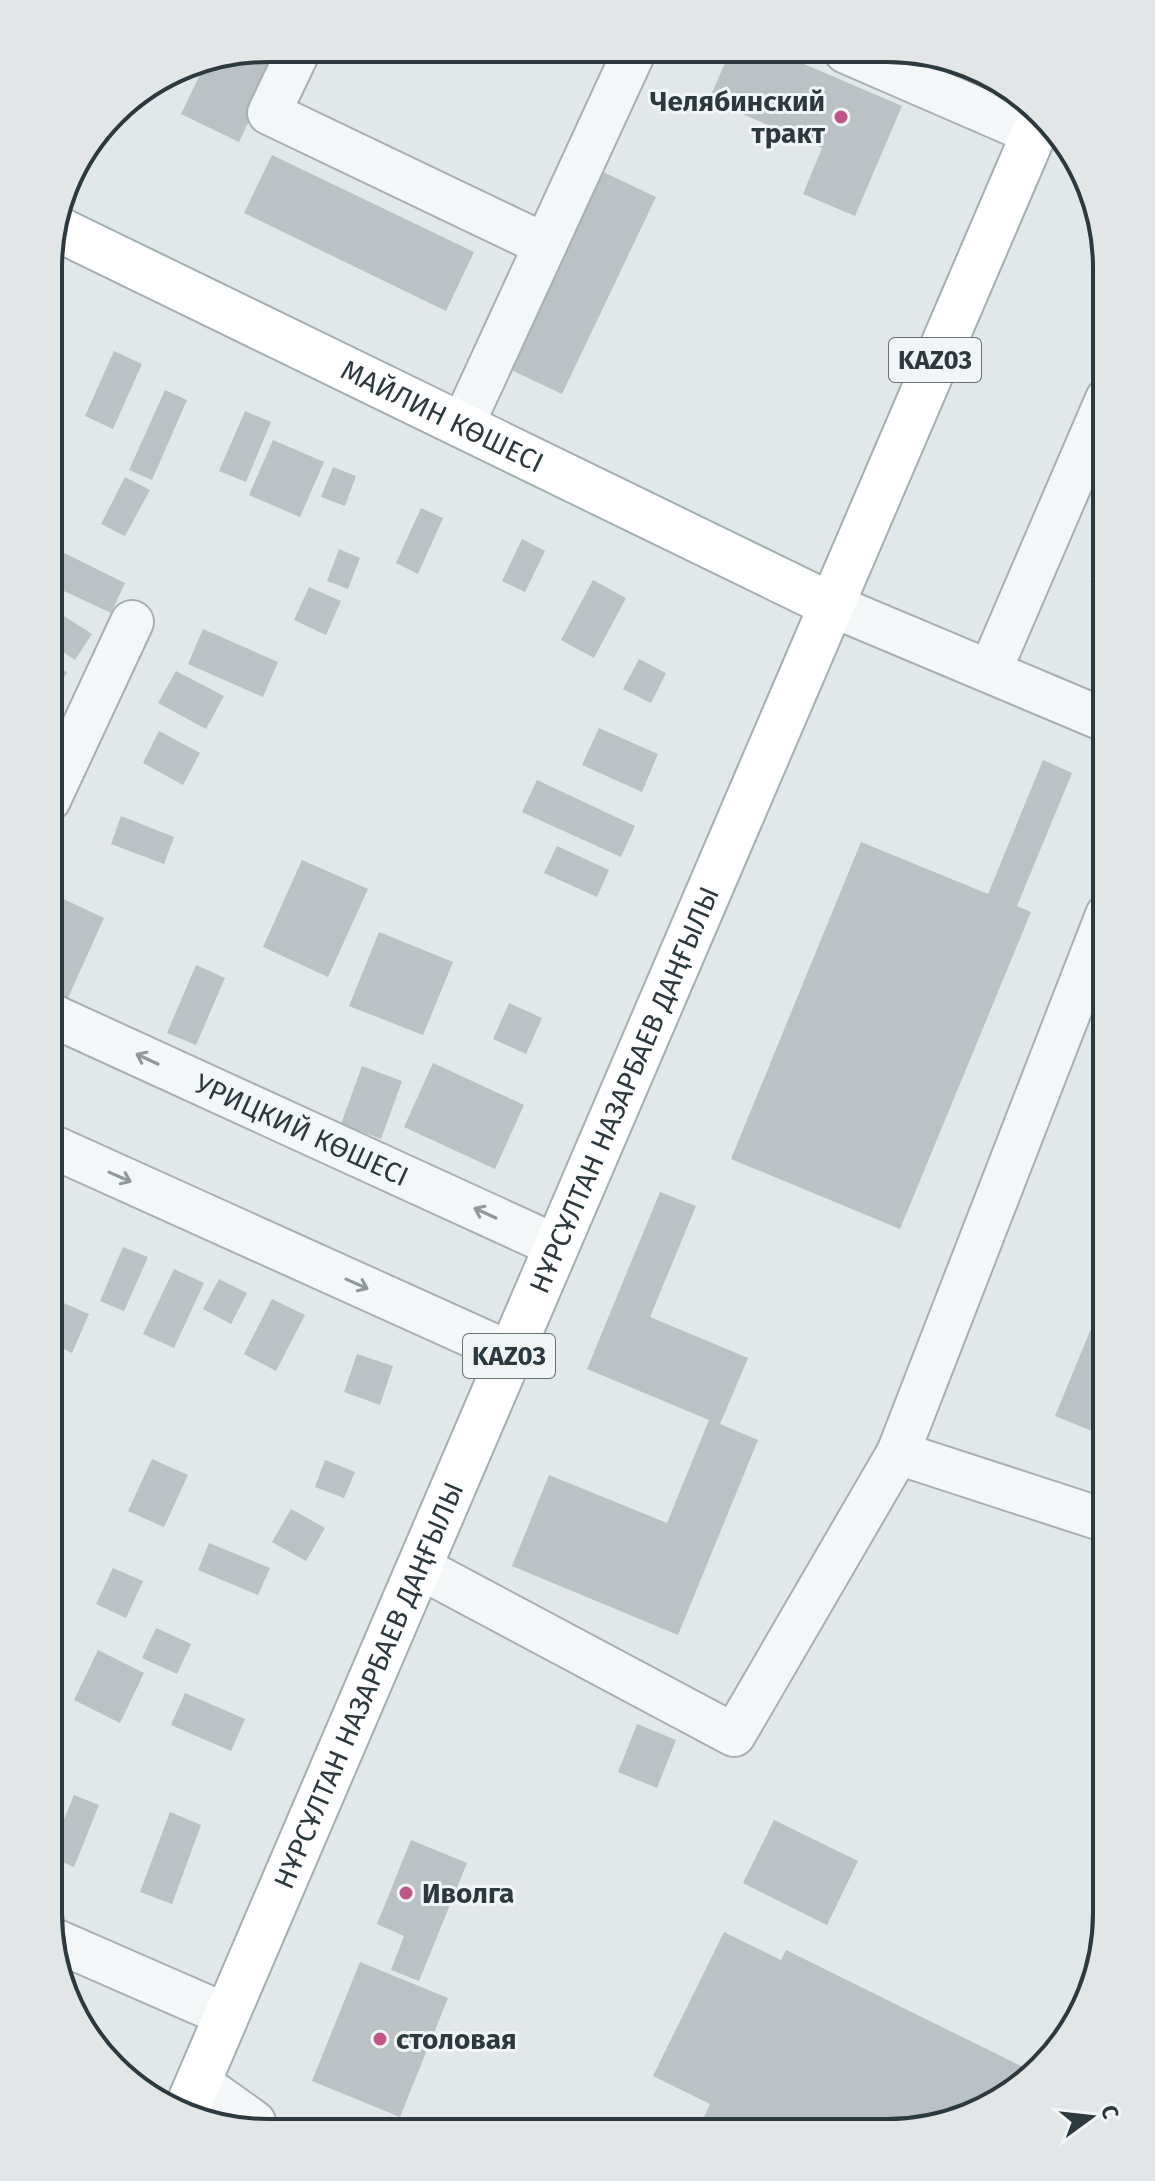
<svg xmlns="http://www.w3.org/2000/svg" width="1155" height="2181" viewBox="0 0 1155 2181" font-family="'Fira Sans',sans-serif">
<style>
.building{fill:#bac2c5}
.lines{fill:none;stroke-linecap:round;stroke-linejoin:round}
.minor-casing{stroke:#a8afb3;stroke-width:46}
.major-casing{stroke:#a3afb3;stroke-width:48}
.minor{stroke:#f4f7f8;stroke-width:42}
.major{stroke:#fff;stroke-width:44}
.oneway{stroke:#90989c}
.poi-dot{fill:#bf5687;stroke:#f2f5f6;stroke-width:3}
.labels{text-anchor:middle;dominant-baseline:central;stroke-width:6;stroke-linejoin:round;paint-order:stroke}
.shield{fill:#f2f5f6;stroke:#677176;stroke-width:2}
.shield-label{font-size:26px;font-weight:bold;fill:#2c393f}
.poi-label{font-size:28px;font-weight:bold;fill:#2c393f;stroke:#f2f5f6;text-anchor:start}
.street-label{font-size:28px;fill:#2c393f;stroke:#f2f5f6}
.rim{fill:none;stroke:#2c393f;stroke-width:4}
</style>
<rect width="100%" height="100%" fill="#e2e7e9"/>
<path class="building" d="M268,48h16l-45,94 -58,-28 26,-54z
M730,51h44l128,55 -47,110 -52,-22 19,-46 -113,-48z
M272,155l202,97 -28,59 -202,-98z
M599,170l57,27 -94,197 -57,-27z
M114,351l28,13 -29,65 -28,-13z
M165,390l22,10 -35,80 -23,-10z
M245,411l26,11 -25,60 -27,-11z
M273,440l51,22 -24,55 -51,-22z
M333,467l23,9 -11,30 -24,-9z
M125,477l25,13 -25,46 -24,-12z
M421,508l22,10 -25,56 -22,-11z
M522,539l23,12 -20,41 -23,-11z
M1107,540v49l-17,-7z
M56,549l69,34 -14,30 -62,-29v-23z
M339,549l21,9 -12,31 -21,-8z
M593,580l33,18 -32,60 -33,-18z
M309,587l32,14 -15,34 -32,-15z
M53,609l39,25 -17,26 -26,-17v-29z
M203,629l75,33 -15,35 -75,-33z
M639,659l27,14 -15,30 -28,-14z
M49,663l18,9 -15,28 -3,-2z
M176,671l48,25 -18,33 -48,-26z
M599,728l59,26 -16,38 -60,-27z
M159,731l41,22 -17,32 -40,-22z
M1043,760l29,13 -55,133 14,6 -131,317 -169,-70 130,-317 127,52z
M537,780l98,46 -14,31 -99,-45z
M121,816l53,21 -10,27 -53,-20z
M557,846l52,24 -12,27 -53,-24z
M302,860l66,29 -40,88 -65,-30z
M57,896l47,22 -37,82 -18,-8v-80z
M379,932l74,30 -30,73 -74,-29z
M196,965l29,13 -29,67 -29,-12z
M509,1003l33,15 -16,36 -33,-15z
M433,1063l91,42 -29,64 -91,-42z
M362,1066l40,15 -21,58 -40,-15z
M660,1192l36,14 -46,111 98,41 -28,66 38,16 -80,195 -166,-69 37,-91 118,48 42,-103 -122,-51z
M123,1247l25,10 -24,54 -24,-10z
M174,1269l30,14 -30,65 -31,-14z
M219,1279l28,14 -16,31 -28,-15z
M1107,1290v147l-52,-21z
M50,1297l39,17 -17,39 -23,-11z
M272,1299l33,16 -29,56 -32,-17z
M357,1354l36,12 -13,39 -36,-13z
M152,1459l36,16 -24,52 -36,-16z
M325,1460l30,12 -11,26 -29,-11z
M291,1509l34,19 -19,33 -34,-19z
M209,1543l61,25 -12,27 -60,-25z
M113,1568l30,13 -17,37 -30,-14z
M156,1628l35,16 -14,30 -35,-16z
M98,1650l46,23 -24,50 -46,-23z
M185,1693l60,26 -14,32 -60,-26z
M637,1724l39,16 -19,48 -39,-16z
M74,1795l25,10 -25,62 -25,-11z
M170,1812l31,13 -29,79 -32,-12z
M774,1820l84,41 -31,64 -84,-42z
M411,1840l56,23 -48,118 -28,-11 13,-34 -27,-12z
M724,1932l57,28 5,-10 243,120 -72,51 -70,12h-151l-32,-16 6,-13 -57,-28z
M360,1962l88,36 -48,119 -88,-36z"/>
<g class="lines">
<g class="minor-casing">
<g id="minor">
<path d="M300,48l-31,65 276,132"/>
<path d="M846,52l187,81"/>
<path d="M462,426l173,-376"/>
<path d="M831,605l276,116"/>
<path d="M990,671l117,-272"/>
<path d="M49,800l83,-178"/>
<path id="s1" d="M49,1014l507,232"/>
<path d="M49,1145l461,208"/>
<path d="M898,1453l209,68"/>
<path d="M419,1567l315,168 164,-282 209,-538"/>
<path d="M52,1939l174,76"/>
<path d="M198,2082l56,40 2,9"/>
</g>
</g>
<g class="major-casing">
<g id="major">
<path id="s2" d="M54,227l777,378"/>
<path id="s3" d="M187,2108l854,-1991"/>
</g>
</g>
<use href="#minor" class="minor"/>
<use href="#major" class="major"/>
</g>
<defs><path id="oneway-shaft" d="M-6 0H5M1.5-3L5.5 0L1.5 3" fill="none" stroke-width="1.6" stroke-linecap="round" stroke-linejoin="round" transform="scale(2)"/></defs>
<g class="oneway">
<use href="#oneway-shaft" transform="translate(147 1059) rotate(-155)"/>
<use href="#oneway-shaft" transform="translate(120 1177) rotate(24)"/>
<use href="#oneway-shaft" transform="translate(485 1213) rotate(-155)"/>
<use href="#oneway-shaft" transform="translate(357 1284) rotate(24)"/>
</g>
<g class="poi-dot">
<circle cx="841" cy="117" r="8"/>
<circle cx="406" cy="1893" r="8"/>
<circle cx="380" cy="2039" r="8"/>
</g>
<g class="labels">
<g class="shield">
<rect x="889" y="338" width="92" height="44" rx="6"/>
<rect x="463" y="1334" width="92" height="44" rx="6"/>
</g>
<g class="shield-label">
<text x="935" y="360">KАZ03</text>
<text x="509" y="1356">KАZ03</text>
</g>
<g class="poi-label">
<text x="825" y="101" text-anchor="end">Челябинский<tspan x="825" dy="32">тракт</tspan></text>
<text x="422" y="1893">Иволга</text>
<text x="396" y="2039">столовая</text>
</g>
<g class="street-label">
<text stroke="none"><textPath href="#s2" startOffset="432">МАЙЛИН КӨШЕСІ</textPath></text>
<text stroke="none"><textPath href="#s3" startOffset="1108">НҰРСҰЛТАН НАЗАРБАЕВ ДАҢҒЫЛЫ</textPath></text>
<text stroke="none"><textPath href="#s1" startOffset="278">УРИЦКИЙ КӨШЕСІ</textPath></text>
<text stroke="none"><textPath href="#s3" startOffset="460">НҰРСҰЛТАН НАЗАРБАЕВ ДАҢҒЫЛЫ</textPath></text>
</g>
</g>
<path d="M0 0H1155V2181H0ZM268 62H887A206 206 0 0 1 1093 268V1913A206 206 0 0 1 887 2119H268A206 206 0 0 1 62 1913V268A206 206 0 0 1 268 62Z" fill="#e2e6e7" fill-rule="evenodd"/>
<path class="rim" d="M268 62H887A206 206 0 0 1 1093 268V1913A206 206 0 0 1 887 2119H268A206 206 0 0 1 62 1913V268A206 206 0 0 1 268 62Z"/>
<g transform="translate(1091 2117) rotate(75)" stroke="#f2f5f6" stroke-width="6" paint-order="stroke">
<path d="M0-6L14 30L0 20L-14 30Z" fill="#2c393f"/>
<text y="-12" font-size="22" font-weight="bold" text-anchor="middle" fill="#2c393f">С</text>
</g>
</svg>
